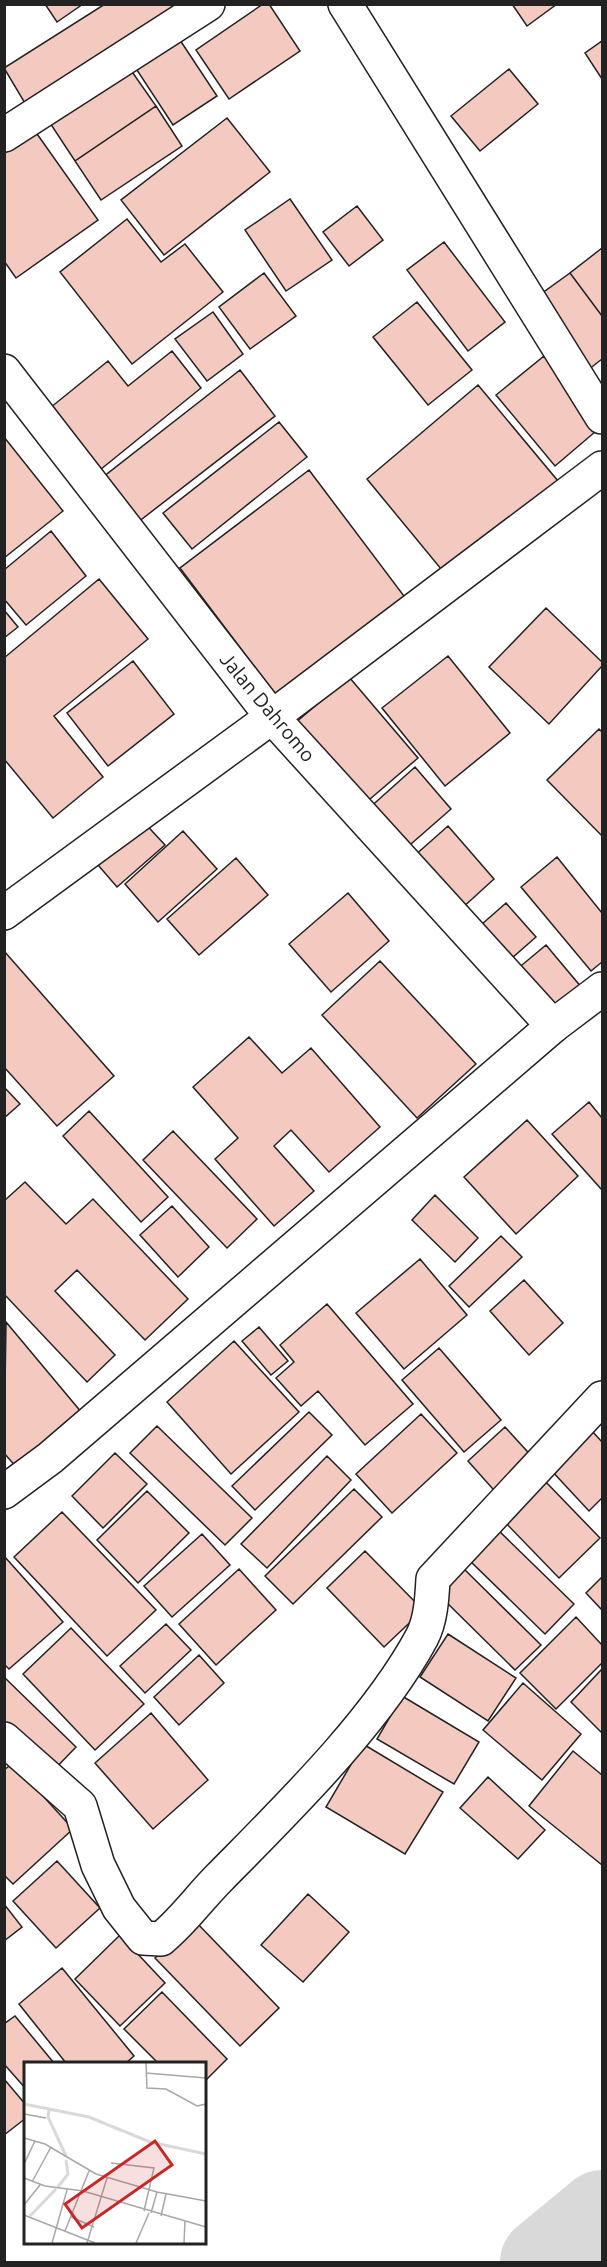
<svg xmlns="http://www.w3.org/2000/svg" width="607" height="2267" viewBox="0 0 607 2267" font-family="Ubuntu,sans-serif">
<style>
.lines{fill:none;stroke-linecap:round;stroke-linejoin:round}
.river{stroke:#d9d9d9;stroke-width:90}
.building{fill:#f3c9c0;stroke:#222;stroke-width:1.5}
.street-casing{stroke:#222;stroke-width:36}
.secondary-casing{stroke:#222;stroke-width:36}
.street{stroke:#fff;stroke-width:33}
.secondary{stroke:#fff;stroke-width:33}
.labels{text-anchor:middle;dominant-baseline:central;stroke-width:4.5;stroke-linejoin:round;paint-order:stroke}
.street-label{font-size:20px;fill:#222;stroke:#fff}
.inset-river{fill:none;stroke:#d9d9d9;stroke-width:3}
.inset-road{fill:none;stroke:#a7a7a7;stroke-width:1.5}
.view{fill:#c62828;fill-opacity:0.15;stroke:#c62828;stroke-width:3}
.inset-edge{fill:none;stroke:#222;stroke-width:3}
</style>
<rect width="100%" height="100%" fill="#fff"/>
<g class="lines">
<path class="river" d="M545,2262l57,-47"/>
</g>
<path class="building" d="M45,4h38l-26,18z
M105,4h91l-167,106 -25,-42z
M263,4h6l31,47 -71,48 -33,-49z
M512,4h45l-30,22z
M176,34l41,62 -44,29 -40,-61z
M602,41v38l-17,-26z
M128,66l28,40 -81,55 -27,-41z
M509,69l29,35 -58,47 -29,-35z
M156,106l26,40 -81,54 -26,-39z
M227,118l43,54 -106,83 -43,-55z
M30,124l68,96 -82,58 -12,-17v-119z
M290,199l42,61 -46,31 -41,-61z
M357,206l26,34 -34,26 -26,-34z
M127,219l34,43 24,-18 38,48 -91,72 -72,-92z
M444,242l61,80 -37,29 -61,-81z
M602,248v68l-32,-43z
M264,273l32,43 -46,33 -31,-42z
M570,273l32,43v43l-14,11 -54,-71z
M417,302l55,68 -44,35 -55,-68z
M213,312l30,42 -36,27 -32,-42z
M172,351l29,37 -106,86 -50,-62 63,-51 20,25z
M544,356l58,70 -47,40 -59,-71z
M240,370l35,46 -142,110 -35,-45z
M478,385l80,96 -112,94 -79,-96z
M279,422l28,35 -115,92 -29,-36z
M4,437l59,74 -59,47z
M309,470l101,134 -129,98 -101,-134z
M51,531l35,45 -60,49 -22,-26v-29z
M99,579l49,60 -94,77 49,61 -50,41 -49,-59v-101z
M546,608l56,54v4l-53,58 -60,-57z
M4,610l14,17 -14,11z
M448,656l62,77 -65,53 -63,-78z
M133,661l41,53 -66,52 -41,-53z
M349,677l69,81 -55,47 -69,-81z
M599,729l3,3v104l-55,-56z
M415,767l36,42 -48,42 -36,-41z
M139,817l26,28 -48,42 -25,-29z
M448,826l46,53 -34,31 -47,-53z
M183,831l34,38 -59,53 -33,-38z
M557,857l45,56v49l-11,9 -70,-84z
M236,858l32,37 -69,60 -32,-36z
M348,893l41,48 -58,51 -42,-48z
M506,903l30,34 -33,29 -30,-34z
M546,945l36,43 -29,25 -37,-43z
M4,951l110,125 -57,50 -53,-59z
M380,961l96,103 -59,54 -95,-103z
M249,1037l33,36 29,-25 69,79 -51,45 -38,-42 -17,16 40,45 -40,35 -59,-67 23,-21 -45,-51z
M4,1087l16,17 -16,14z
M589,1102l13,16v72l-50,-56z
M89,1111l79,86 -27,25 -78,-86z
M527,1120l51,56 -62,58 -52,-57z
M173,1131l84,88 -30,29 -84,-88z
M25,1182l41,42 27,-25 95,100 -43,41 -68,-70 -22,21 60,64 -28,27 -83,-88v-93z
M435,1195l43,43 -23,24 -43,-42z
M172,1206l37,41 -31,30 -38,-42z
M501,1236l21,21 -53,50 -20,-21z
M420,1259l47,56 -63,54 -48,-56z
M524,1280l39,43 -34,32 -39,-44z
M327,1304l86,100 -48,41 -47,-54 -17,15 -25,-28 18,-16 -14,-17z
M6,1322l76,91 -65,55 -13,-15z
M259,1327l29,34 -17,14 -29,-34z
M234,1341l65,71 -68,62 -64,-72z
M439,1348l62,72 -37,32 -62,-72z
M309,1412l23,23 -77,75 -23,-24z
M421,1414l36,39 -65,60 -36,-39z
M157,1426l95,92 -27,27 -95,-92z
M505,1427l32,35 -37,35 -32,-36z
M592,1431l10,11v56l-13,13 -39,-42z
M115,1453l32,31 -44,44 -31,-32z
M327,1456l24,24 -84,88 -26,-24z
M543,1479l57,59 -41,40 -57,-59z
M354,1489l28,28 -89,87 -28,-28z
M147,1491l42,42 -51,50 -41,-43z
M62,1512l94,98 -49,46 -93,-99z
M497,1529l77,75 -29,30 -77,-75z
M202,1534l28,31 -58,52 -28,-31z
M365,1551l58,59 -39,37 -57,-59z
M4,1556l59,66 -54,47 -5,-5z
M463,1568l78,77 -26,25 -78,-77z
M239,1569l37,41 -60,55 -37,-41z
M602,1577v33l-16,-17z
M576,1617l26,28v18l-46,46 -36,-36z
M166,1624l25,26 -46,43 -25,-27z
M71,1628l73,76 -49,46 -72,-76z
M448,1634l68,44 -28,43 -68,-44z
M199,1655l25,28 -45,42 -25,-28z
M602,1669v64l-31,-31z
M4,1677l72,70 -26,27 -46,-44z
M523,1683l58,51 -39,46 -59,-50z
M402,1696l77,46 -25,42 -77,-45z
M151,1713l57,67 -55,49 -58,-66z
M363,1744l80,48 -38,62 -79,-47z
M573,1751l29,24v90l-73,-59z
M13,1763l60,66 -60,55 -9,-9v-105z
M488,1777l57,53 -27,29 -58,-51z
M57,1861l43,47 -44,40 -43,-47z
M308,1894l41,38 -46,50 -42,-37z
M4,1904l18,23 -18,14z
M194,1920l85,88 -39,38 -85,-88z
M120,1935l45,48 -45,43 -45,-47z
M62,1968l72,88 -8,7h-60l-47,-59z
M162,1992l65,67 -23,23v-19h-46l-34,-34z
M15,2016l39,47h-28v26l-22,-25v-40z
M4,2079l22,26v13l-22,17z"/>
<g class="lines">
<g class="street-casing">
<path id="street" d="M345,4l257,413
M4,135l204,-131
M4,371l268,346 281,309
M4,913l268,-196 330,-249
M4,1739l76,67 18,59 21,43 24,30 18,1c23,-19 38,-41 59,-62 68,-69 157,-156 202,-240 9,-17 10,-40 11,-58l169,-181"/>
</g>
<g class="secondary-casing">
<path id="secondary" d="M4,1492l46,-34 503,-432 49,-37"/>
</g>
<use href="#street" class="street"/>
<use href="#secondary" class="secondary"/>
</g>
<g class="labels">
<g class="street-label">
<text transform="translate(268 707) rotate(50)">Jalan Dahromo</text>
</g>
</g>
<g transform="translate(24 2062)">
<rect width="182" height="182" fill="#fff"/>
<path class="inset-river" d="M0,42l65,13 61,25 56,12M25,48l-1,7 18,39M34,125l10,-13 -2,-14M6,154l26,-27"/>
<path class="inset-road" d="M122,1l1,25 19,1 31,17 9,-2M122,11l60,5M0,52l22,4M0,76l21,6 51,30 61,18 49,9M87,101l43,5 -10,43M0,102l11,-23M0,116l21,8 38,5 123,36M8,120l19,-35M0,143l16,-20M127,151l6,-21M0,153l71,28M137,154l5,-22M47,155l23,10M41,169l24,-60M28,181l15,-53M63,181l20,-65M112,181l13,-30M160,181l1,-22"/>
<path class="view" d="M131,79l17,24 -90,63 -17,-24z"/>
<rect width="182" height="182" class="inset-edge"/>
</g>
<rect width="607" height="2267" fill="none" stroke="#222222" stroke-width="12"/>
</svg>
